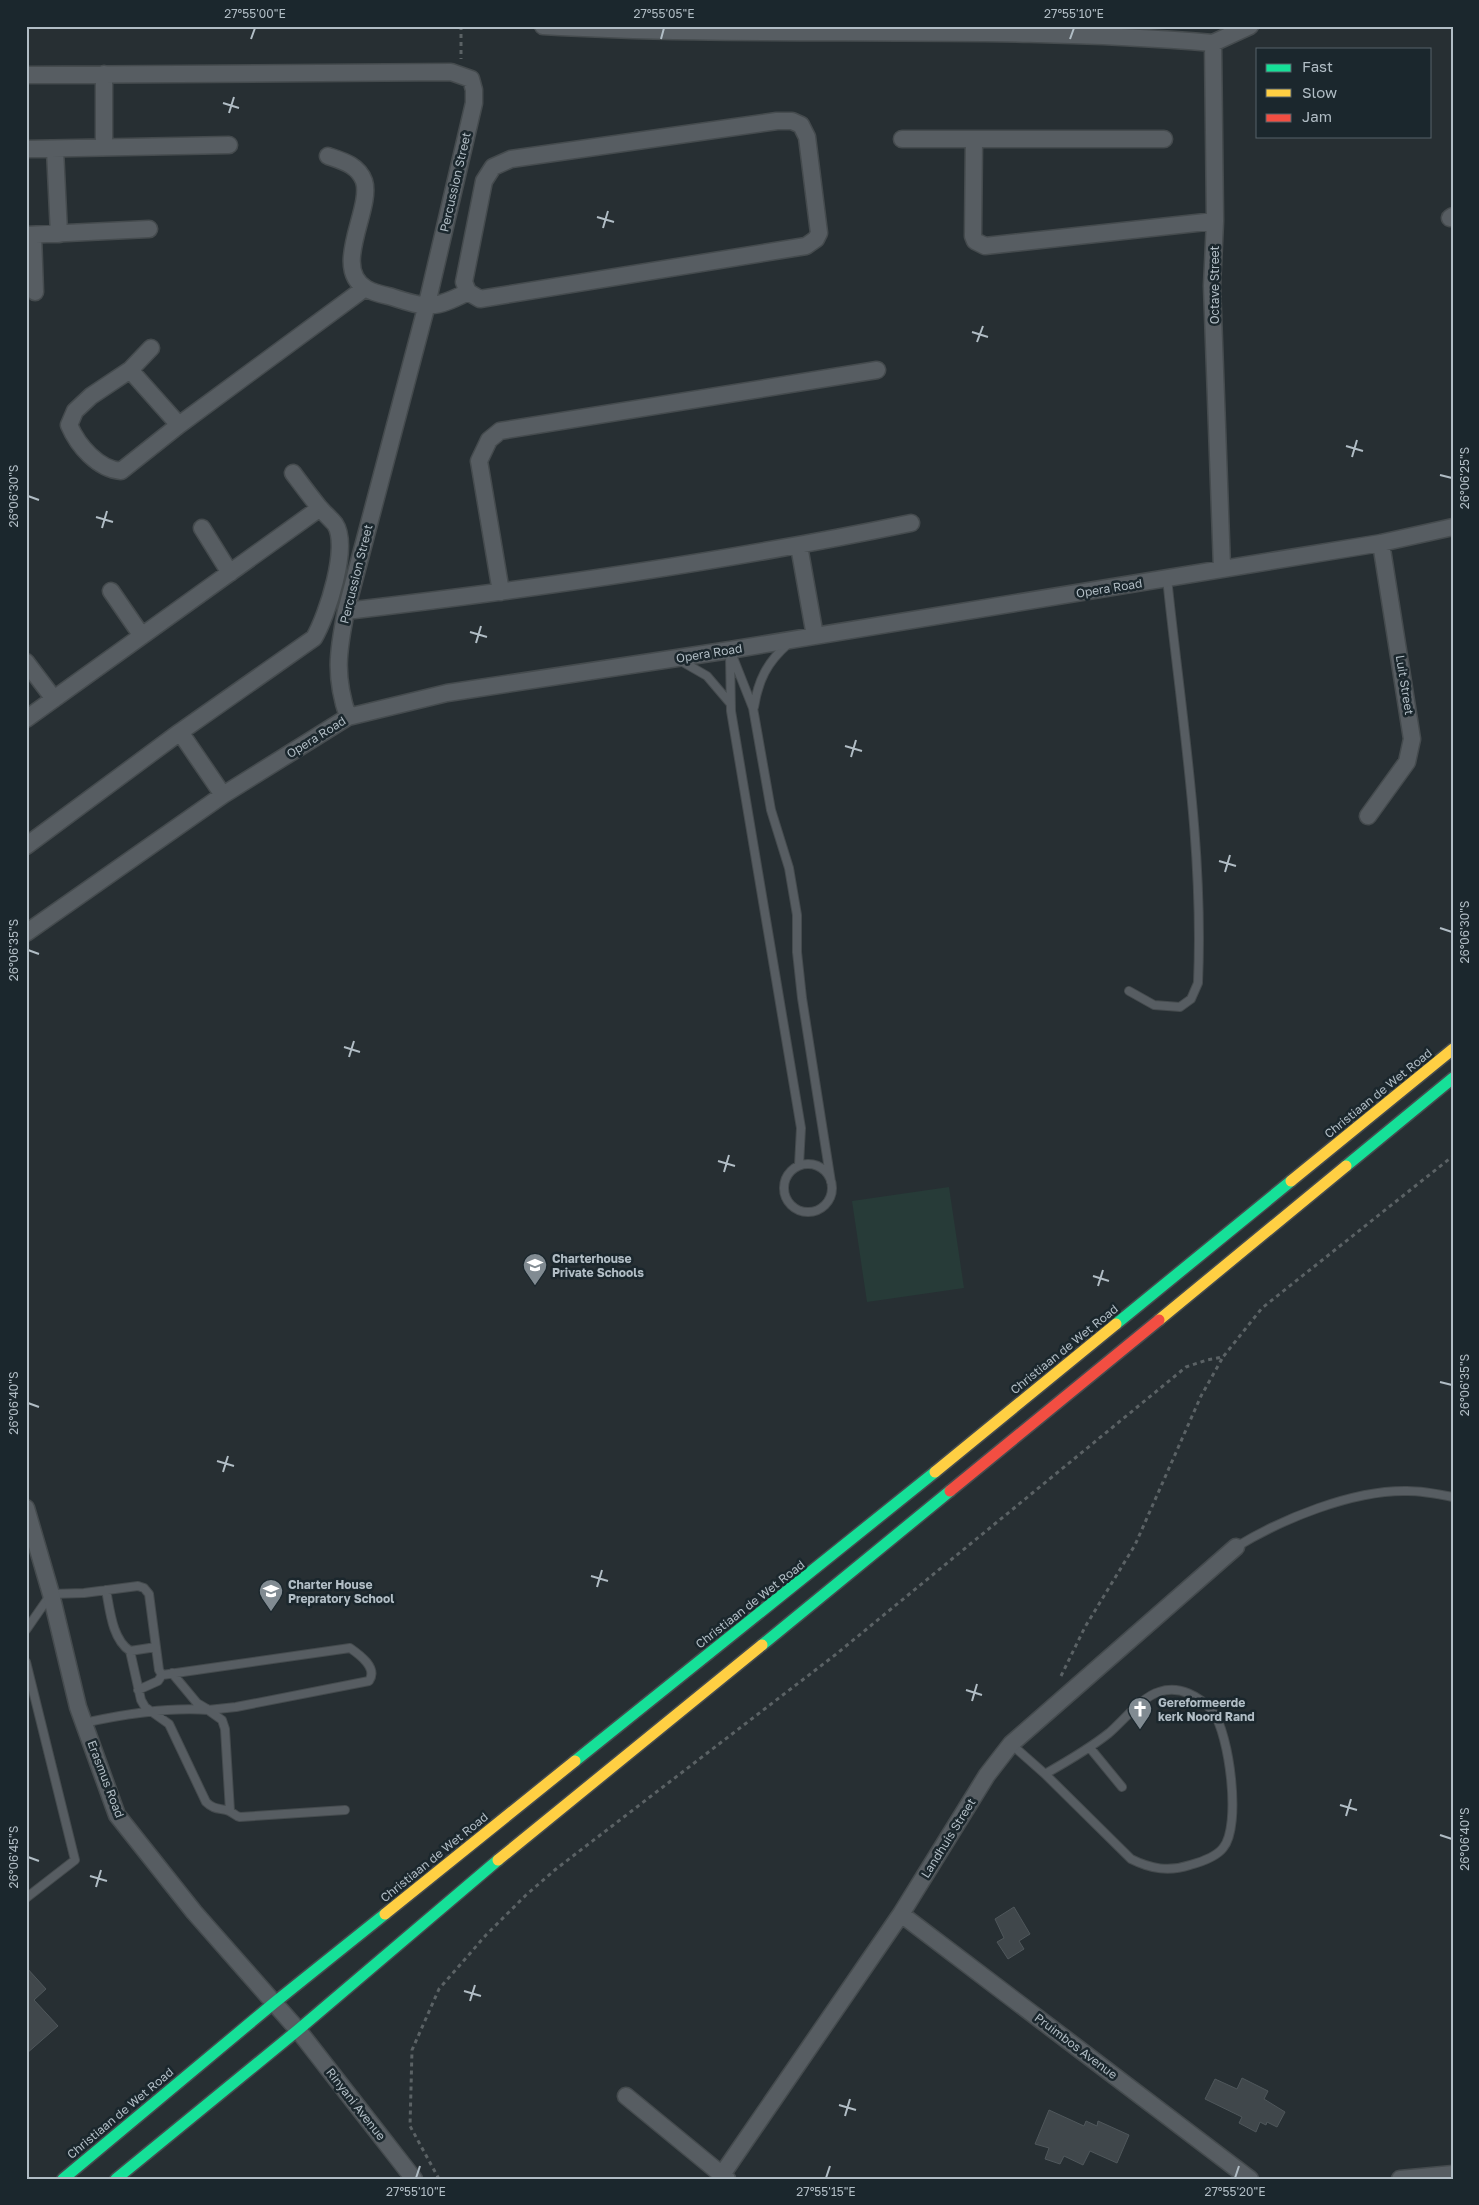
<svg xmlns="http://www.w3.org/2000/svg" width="1479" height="2205" viewBox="0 0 1479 2205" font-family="'Golos Text',sans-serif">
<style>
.green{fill:#273b38}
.building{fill:#40474b;stroke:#4f575b}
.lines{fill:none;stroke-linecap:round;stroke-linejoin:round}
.lane-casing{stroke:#454b4e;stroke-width:10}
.street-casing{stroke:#454b4e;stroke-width:19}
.fast-casing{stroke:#454b4e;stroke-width:14}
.slow-casing{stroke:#454b4e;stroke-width:14}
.jam-casing{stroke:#454b4e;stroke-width:14}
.path{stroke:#5b6265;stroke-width:3;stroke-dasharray:4 4;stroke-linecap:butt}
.lane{stroke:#575d62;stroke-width:8}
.street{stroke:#575d62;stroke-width:16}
.fast{stroke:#16e098;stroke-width:11}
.slow{stroke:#ffcf43;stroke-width:11}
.jam{stroke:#f24e42;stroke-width:11}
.ticks{fill:none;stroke:#b1bdc5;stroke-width:2}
.labels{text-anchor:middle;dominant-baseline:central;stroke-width:5;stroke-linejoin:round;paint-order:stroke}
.street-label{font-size:12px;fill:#b1bdc5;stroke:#1b272d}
.poi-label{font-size:12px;font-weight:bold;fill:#b1bdc5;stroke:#1b272d;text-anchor:start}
.neatline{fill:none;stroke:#b1bdc5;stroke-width:2}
.ticks-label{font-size:12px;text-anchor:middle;fill:#b1bdc5}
</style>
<rect width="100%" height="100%" fill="#272f33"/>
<path class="green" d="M949,1187l15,101 -97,14 -15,-101z"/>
<path class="building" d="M1014,1907l16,27 -11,7 5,8 -16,10 -11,-17 7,-4 -9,-19z
M26,1967l20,22 -12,11 24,26 -32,28z
M1242,2078l26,13 -4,8 21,13 -8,15 -10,-5 -1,3 -6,-3 -4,10 -17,-9 3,-6 -37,-18 10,-20 22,10z
M1049,2110l35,16 2,-5 11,5 1,-5 31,14 -12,28 -27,-12 -7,14 -19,-9 -4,8 -15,-5 4,-11 -14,-4z"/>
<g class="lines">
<g class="lane-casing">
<path id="lane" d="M730,650l23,58 18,102 18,58 8,47v37l5,46 29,184
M730,656l1,55 70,417 -2,37
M681,661l26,15 23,27
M754,707c4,-26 13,-45 34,-63
M1129,991l25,14 26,2 11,-8 7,-16c6,-135 -17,-270 -31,-405
M784 1188a24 24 0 1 1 48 0a24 24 0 1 1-48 0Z
M1236,1547c46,-28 116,-57 171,-56 15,0 31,3 46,6
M106,1590c4,20 6,49 24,61l26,-4
M26,1630l25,-36 33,-1 54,-7 6,2 5,6 10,76 3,5 188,-27c10,7 28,20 19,33l-133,26 -28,3 14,10 3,9 5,82
M130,1651l11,49 4,7 24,17 37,78c8,8 14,6 23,9 5,2 6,5 11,6l105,-7
M26,1662l49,198 -49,38
M172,1673l25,30 10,6
M138,1690l20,-9 4,-6
M84,1723c41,-9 83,-16 124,-13
M1011,1744l34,30 86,85c20,10 38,13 59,6 11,-3 26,-8 33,-17 19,-22 6,-115 -10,-136 -13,-16 -34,-27 -54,-20 -16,4 -37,30 -50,41 -20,16 -41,28 -64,41
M1090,1748l32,39"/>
</g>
<g class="street-casing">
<path id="street" d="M543,26c223,13 447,-2 670,17
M26,75l425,-3 20,7 3,11v13l-48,205 -80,303c-8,40 -12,65 2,106
M777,121h15l9,4 6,12 12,96 -3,6 -10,7 -326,53 -12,-7 -4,-10 20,-101 9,-14 18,-8z
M902,139h72
M1164,139h-190l-1,97 2,5 10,5 230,-25
M104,147v-73
M26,149l203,-4
M55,150l4,84
M328,156c15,5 30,9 36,25 9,28 -34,88 3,108 7,4 17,6 25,8 36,12 42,12 76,-5
M1450,218l3,-2
M26,235l123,-6
M33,235l2,57
M151,348l-21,22 49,55
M130,370l-39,26 -16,15 -6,14c9,21 29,44 52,46l58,-46 186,-137
M202,528l28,45
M799,546l16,90
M1222,568l-10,-282 3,-65 -2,-178 37,-17
M111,591l31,45
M501,592l-22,-131 10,-21 11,-9 377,-61
M346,611c189,-22 378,-49 565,-88
M26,662l28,37
M26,719l294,-211
M180,732l43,63
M1368,816l39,-54 5,-23 -31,-196
M26,846l154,-114 134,-94c13,-22 36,-92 21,-114 -5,-6 -11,-11 -16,-17 -9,-11 -17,-22 -26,-34
M26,933l197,-138 125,-78 99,-24 283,-43 651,-107 72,-16
M26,1508l25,86 27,113 39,108 77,97 104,118 116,149
M901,1914l349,265
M626,2096l101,83
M719,2179l182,-265 86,-139 24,-31 225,-197
M1400,2179l53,-5"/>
</g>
<g class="fast-casing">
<path id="fast" d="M1346,1166l107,-88
M1116,1324l175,-143
M762,1645l188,-154
M575,1761l360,-289
M63,2179l211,-176 111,-89
M116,2179l182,-149 200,-170"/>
</g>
<g class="slow-casing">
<path id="slow" d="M1291,1181l162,-132
M1159,1320l187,-154
M935,1472l181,-148
M498,1860l264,-215
M385,1914l190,-153"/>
</g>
<g class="jam-casing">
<path id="jam" d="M950,1491l209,-171"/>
</g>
<path class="path" d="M461,26v33
M1061,1676l24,-49 50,-82 66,-149 22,-39
M439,2179l-29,-53 2,-76 27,-61 47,-54 40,-40 30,-26 279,-214 351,-288 21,-7 16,-3 39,-49 191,-152"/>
<use href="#lane" class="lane"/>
<use href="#street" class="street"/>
<use href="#fast" class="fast"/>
<use href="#slow" class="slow"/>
<use href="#jam" class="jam"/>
</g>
<path class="ticks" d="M251,39l4,-11M661,39l3,-11M1070,39l4,-11M223,103l16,5M229,113l5,-16M597,217l17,5M603,228l5,-17M972,332l16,5M977,342l6,-16M1346,446l17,5M1352,457l5,-17M1440,475l12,3M28,496l11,4M96,517l17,5M102,528l5,-17M470,632l17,5M476,643l5,-17M845,746l17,5M851,757l5,-17M1219,861l17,5M1225,872l5,-17M1440,928l12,4M28,950l11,4M344,1047l16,5M349,1057l5,-16M718,1161l17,5M724,1172l5,-17M1093,1276l16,5M1098,1286l5,-16M1440,1382l12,3M28,1403l11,4M217,1461l17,5M223,1472l5,-16M591,1576l17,5M597,1587l5,-17M966,1690l16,5M972,1701l5,-17M1340,1805l17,5M1346,1816l5,-17M1440,1835l12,4M28,1857l11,4M90,1876l17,5M96,1887l5,-17M464,1991l17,5M470,2001l5,-16M839,2105l17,5M845,2116l5,-17M416,2178l4,-12M826,2178l4,-12M1235,2178l4,-12"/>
<defs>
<g id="school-pin" transform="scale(1.25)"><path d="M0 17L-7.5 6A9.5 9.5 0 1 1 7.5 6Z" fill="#818b92" stroke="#1b272d"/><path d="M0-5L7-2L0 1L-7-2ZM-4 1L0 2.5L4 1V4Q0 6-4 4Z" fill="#fff"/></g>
<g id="church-pin" transform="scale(1.25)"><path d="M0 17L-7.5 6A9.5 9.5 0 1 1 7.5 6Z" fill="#818b92" stroke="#1b272d"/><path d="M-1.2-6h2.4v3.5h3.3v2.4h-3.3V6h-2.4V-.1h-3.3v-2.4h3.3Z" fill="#fff"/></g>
</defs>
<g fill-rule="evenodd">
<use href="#school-pin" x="535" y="1265"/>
<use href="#school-pin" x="271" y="1591"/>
<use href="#church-pin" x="1140" y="1709"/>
</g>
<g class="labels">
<g class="street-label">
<text transform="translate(455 182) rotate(-77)">Percussion Street</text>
<text transform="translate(1214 285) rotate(-90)">Octave Street</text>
<text transform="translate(356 574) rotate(-76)">Percussion Street</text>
<text transform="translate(1109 588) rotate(-9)">Opera Road</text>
<text transform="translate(709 653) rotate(-9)">Opera Road</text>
<text transform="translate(1405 685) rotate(81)">Luit Street</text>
<text transform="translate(316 737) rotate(-32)">Opera Road</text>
<text transform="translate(1378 1093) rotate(-39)">Christiaan de Wet Road</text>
<text transform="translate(1064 1349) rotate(-39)">Christiaan de Wet Road</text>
<text transform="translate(750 1604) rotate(-38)">Christiaan de Wet Road</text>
<text transform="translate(106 1779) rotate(69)">Erasmus Road</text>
<text transform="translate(948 1838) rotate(-58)">Landhuis Street</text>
<text transform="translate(434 1857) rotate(-39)">Christiaan de Wet Road</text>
<text transform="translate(1076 2046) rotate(37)">Pruimbos Avenue</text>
<text transform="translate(356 2104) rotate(52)">Rinyani Avenue</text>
<text transform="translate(120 2113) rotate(-40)">Christiaan de Wet Road</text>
</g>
<g class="poi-label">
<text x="552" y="1258">Charterhouse<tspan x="552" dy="14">Private Schools</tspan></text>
<text x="288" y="1584">Charter House<tspan x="288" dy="14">Prepratory School</tspan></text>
<text x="1158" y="1702">Gereformeerde<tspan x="1158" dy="14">kerk Noord Rand</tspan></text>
</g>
</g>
<rect width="1479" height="2205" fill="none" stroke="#1b272d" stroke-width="55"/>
<rect x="1256" y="48" width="175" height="90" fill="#1b272d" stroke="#57636a"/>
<rect x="1266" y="64" width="25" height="8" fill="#16e098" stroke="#57636a"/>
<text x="1302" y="72" font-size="15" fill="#b1bdc5">Fast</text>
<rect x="1266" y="89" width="25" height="8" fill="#ffcf43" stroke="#57636a"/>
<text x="1302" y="98" font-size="15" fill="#b1bdc5">Slow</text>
<rect x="1266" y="114" width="25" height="8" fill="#f24e42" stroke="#57636a"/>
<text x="1302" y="122" font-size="15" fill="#b1bdc5">Jam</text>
<rect x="28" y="28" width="1424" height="2150" class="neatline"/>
<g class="ticks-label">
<text x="255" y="18">27°55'00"E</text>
<text x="664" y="18">27°55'05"E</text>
<text x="1074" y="18">27°55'10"E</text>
<text transform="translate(1465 478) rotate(-90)" y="4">26°06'25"S</text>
<text transform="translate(14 496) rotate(-90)" y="4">26°06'30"S</text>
<text transform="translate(1465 932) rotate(-90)" y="4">26°06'30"S</text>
<text transform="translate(14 950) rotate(-90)" y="4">26°06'35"S</text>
<text transform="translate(1465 1385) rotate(-90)" y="4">26°06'35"S</text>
<text transform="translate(14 1403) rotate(-90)" y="4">26°06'40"S</text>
<text transform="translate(1465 1839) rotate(-90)" y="4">26°06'40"S</text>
<text transform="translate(14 1857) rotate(-90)" y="4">26°06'45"S</text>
<text x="416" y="2196">27°55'10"E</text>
<text x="826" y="2196">27°55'15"E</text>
<text x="1235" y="2196">27°55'20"E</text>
</g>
</svg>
